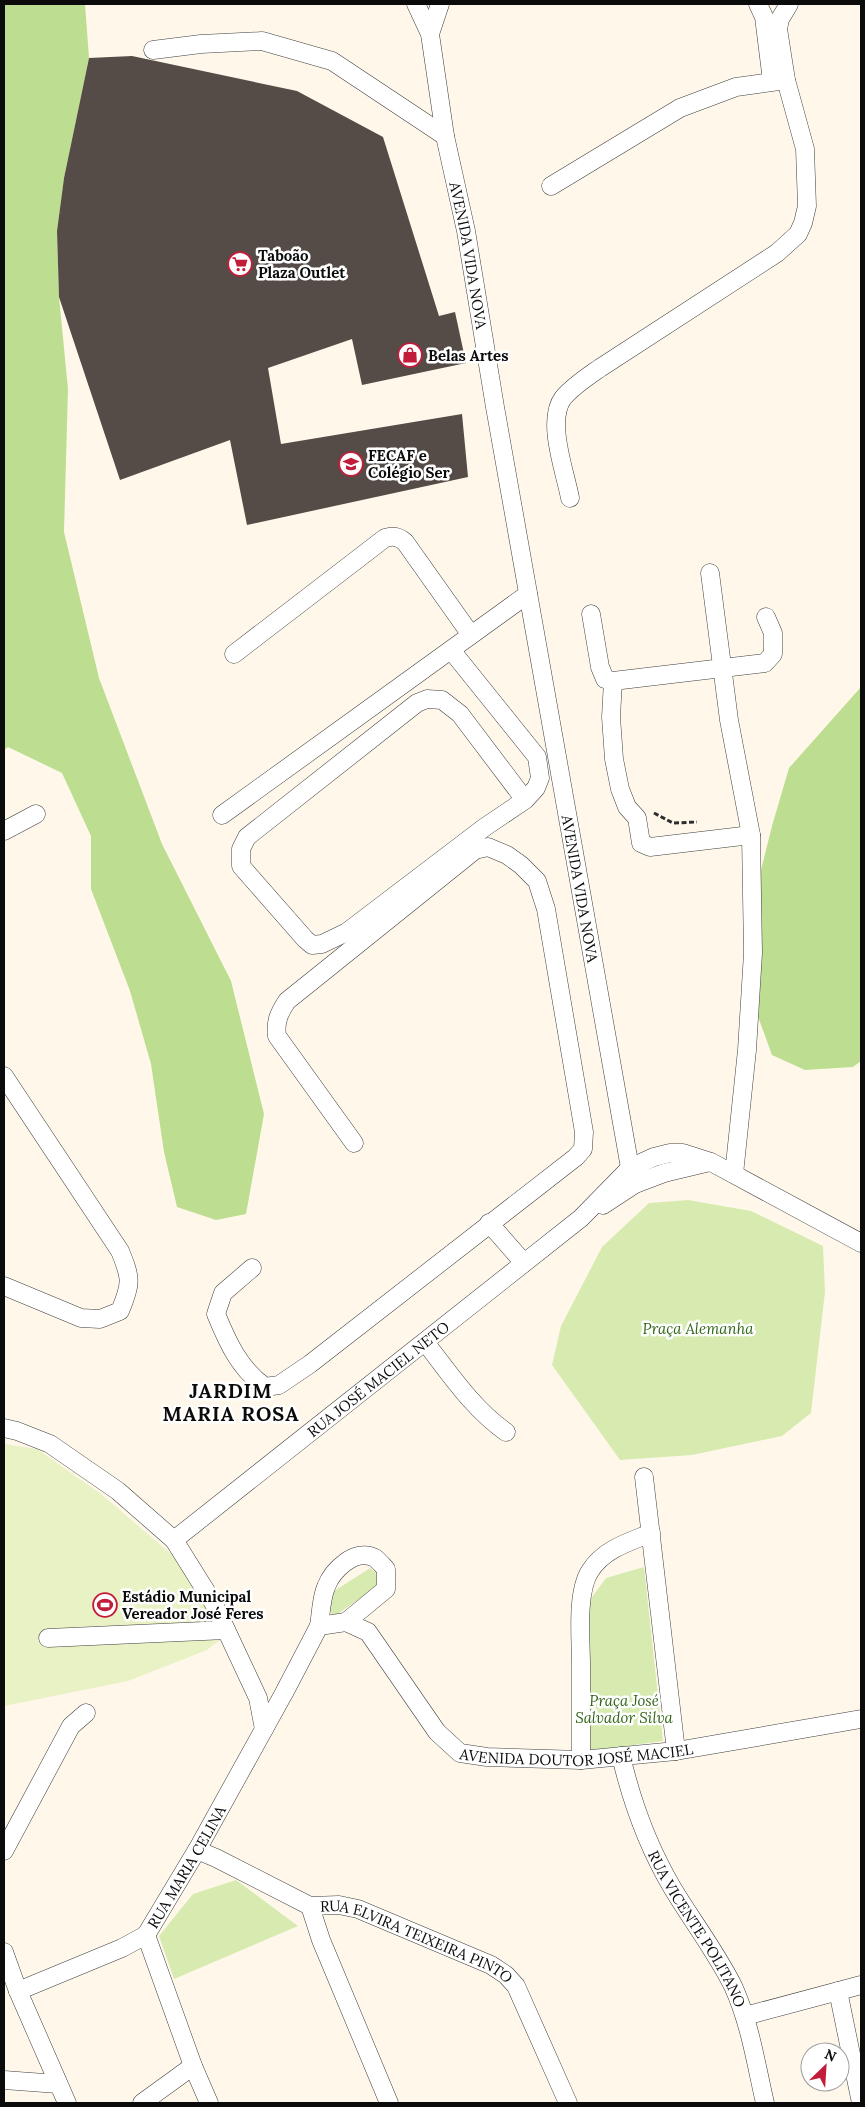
<svg xmlns="http://www.w3.org/2000/svg" width="865" height="2107" viewBox="0 0 865 2107" font-family="Lora,serif">
<style>
.green{fill:#d7ebb1}
.forest{fill:#bddd90}
.pitch{fill:#e8f2c4}
.building{fill:#554b47}
.lines{fill:none;stroke-linecap:round;stroke-linejoin:round}
.minor-casing{stroke:#3e3e3e;stroke-width:19}
.path{stroke:#2d2d2d;stroke-width:3;stroke-dasharray:5 2.5;stroke-linecap:butt}
.minor{stroke:#fff;stroke-width:18}
.labels{text-anchor:middle;dominant-baseline:central;stroke-width:5;stroke-linejoin:round;paint-order:stroke}
.poi-label{font-size:15px;font-weight:bold;fill:#0b0b0b;stroke:#fff;text-anchor:start}
.street-label{font-size:15px;fill:#0b0b0b;stroke:#fff}
.park-label{font-size:15px;font-style:italic;fill:#336619;stroke:#fff}
.district-label{font-size:20px;font-weight:bold;letter-spacing:1px;fill:#0b0b0b;stroke:#fff}
</style>
<rect width="100%" height="100%" fill="#fff8ea"/>
<path class="green" d="M688,1200l63,11 72,35 2,46 -14,121 -29,23 -90,19 -72,5 -68,-95 9,-39 41,-79 47,-44z
M644,1567l19,174 -73,10 -3,-147 19,-26z
M370,1568l15,13 -52,36 -8,-20z
M236,1880l62,46 -124,53 -15,-43 34,-42z"/>
<path class="forest" d="M4,4h81l4,54 -25,120 -7,53 2,66 9,92 -4,143 35,146 63,166 69,137 33,133 -18,100 -30,6 -39,-13 -13,-55 -13,-88 -21,-73 -39,-102v-53l-29,-63 -54,-26 -4,3z
M861,687v374l-8,6 -48,3 -33,-15 -16,-44 -3,-109 19,-76 17,-58z"/>
<path class="pitch" d="M4,1444l33,5 64,45 90,77 29,69 -13,10 -79,31 -124,25z"/>
<path class="building" d="M132,56l165,35 86,46 56,179 16,-4 11,51 -104,22 -10,-46 -84,29 13,76 181,-30 6,63 -221,48 -17,-85 -110,40 -61,-183 -2,-66 7,-53 25,-120z"/>
<g class="lines">
<g class="minor-casing">
<g id="minor">
<path id="s1" d="M416,4l14,30 15,102 21,95 29,176 135,761 5,16"/>
<path d="M758,4l6,13 8,64"/>
<path d="M430,34l10,-30"/>
<path d="M153,50l48,-6 61,-3 70,20 113,75"/>
<path d="M551,186l129,-78 56,-21 50,-7"/>
<path d="M570,498c-5,-27 -24,-77 -7,-100 10,-12 24,-21 37,-30l177,-115 21,-19 5,-11 4,-17 -2,-57 -19,-69 -8,-51 2,-10 9,-15"/>
<path d="M710,573l19,147 22,115 2,118 -6,97 -13,124"/>
<path d="M591,614l9,53 5,12 8,2 152,-18 8,-9v-21l-7,-16"/>
<path d="M451,650l86,107 3,21 -4,10 -11,12 -40,27 -138,105 -25,12 -10,1 -7,-6 -64,-73v-17l6,-12 170,-134 10,-4 15,1 18,14 65,86"/>
<path d="M234,654l151,-116c8,-2 13,-2 20,4l66,93"/>
<path d="M613,681l-2,36 3,42 6,30 7,18 10,11 4,25 9,4 101,-12"/>
<path d="M222,815l306,-221"/>
<path d="M4,831l32,-17"/>
<path d="M4,1076l116,175c11,27 12,32 0,60l-20,8 -19,-1 -77,-32"/>
<path d="M603,1205l32,-21 29,-11 46,-11"/>
<path d="M489,1223l35,40"/>
<path d="M252,1268l-29,25 -7,21c12,29 23,54 49,73l14,-2 31,-21 266,-207 7,-8 1,-17 -38,-223 -9,-28 -16,-16 -14,-10 -19,-8 -13,3 -188,151c-8,12 -12,21 -10,35l77,107"/>
<path d="M425,1342c25,32 48,67 81,90"/>
<path d="M4,1428l13,3 33,13 68,47 56,49 40,64 44,94 6,31"/>
<path d="M644,1477l32,274"/>
<path id="s2" d="M174,1540l407,-322 49,-50 24,-11 16,-4h13l28,9 150,81"/>
<path d="M319,1626c2,-12 2,-27 7,-39 6,-16 29,-40 49,-29 4,3 8,8 11,11v20l-40,33"/>
<path d="M48,1638l178,-8"/>
<path id="s3" d="M621,1756c11,47 27,91 52,133 20,33 43,63 60,97 17,37 23,78 32,117"/>
<path d="M581,1760c0,-31 0,-63 0,-95 0,-26 -5,-72 9,-94 14,-22 39,-29 61,-38"/>
<path id="s4" d="M197,1850l19,8 94,48 29,-1 19,4 133,56 15,10 10,11 52,117"/>
<path d="M4,1851l67,-125 15,-13"/>
<path d="M310,1906l11,34 68,163"/>
<path d="M146,1935l47,131 16,37"/>
<path d="M4,1952l14,39 49,112"/>
<path id="s5" d="M18,1991l104,-43 24,-13 51,-85 87,-157 35,-67 27,-4 22,10 69,100 23,21 27,4 94,3 95,-9 185,-32"/>
<path d="M838,1991l23,112"/>
<path d="M745,2016l116,-31"/>
<path d="M4,2080l54,4"/>
<path d="M142,2103l51,-37"/>
</g>
</g>
<path class="path" d="M654,813l19,10 24,-1"/>
<use href="#minor" class="minor"/>
</g>
<defs>
<g id="supermarket-ring" transform="scale(1.25)"><circle r="9.5" fill="#fff" stroke="#c31c3a" stroke-width="1.5"/><path d="M-6-5.5h2.5l.6 2H6L4.5 2H-2.5L-4.4-4H-6ZM-1.5 3.2a1.3 1.3 0 1 0 .1 0ZM3 3.2a1.3 1.3 0 1 0 .1 0Z" fill="#c31c3a"/></g>
<g id="shop-ring" transform="scale(1.25)"><circle r="9.5" fill="#fff" stroke="#c31c3a" stroke-width="1.5"/><path d="M-5-2.5h2.3a2.7 3.5 0 0 1 5.4 0H5L5.5 6h-11ZM-1.5-2.5h3a1.5 2.3 0 0 0-3 0Z" fill="#c31c3a"/></g>
<g id="university-ring" transform="scale(1.25)"><circle r="9.5" fill="#fff" stroke="#c31c3a" stroke-width="1.5"/><path d="M0-5L7-2L0 1L-7-2ZM-4 1L0 2.5L4 1V4Q0 6-4 4Z" fill="#c31c3a"/></g>
<g id="stadium-ring" transform="scale(1.25)"><circle r="9.5" fill="#fff" stroke="#c31c3a" stroke-width="1.5"/><path d="M0-5a6.5 5 0 1 0 0 10a6.5 5 0 1 0 0-10ZM-3.5-1.8h7v3.6h-7Z" fill="#c31c3a"/></g>
</defs>
<g fill-rule="evenodd">
<use href="#supermarket-ring" x="240" y="264"/>
<use href="#shop-ring" x="410" y="355"/>
<use href="#university-ring" x="351" y="464"/>
<use href="#stadium-ring" x="105" y="1605"/>
</g>
<g class="labels">
<g class="poi-label">
<text x="258" y="255">Taboão<tspan x="258" dy="17">Plaza Outlet</tspan></text>
<text x="428" y="355">Belas Artes</text>
<text x="368" y="455">FECAF e<tspan x="368" dy="17">Colégio Ser</tspan></text>
<text x="122" y="1596">Estádio Municipal<tspan x="122" dy="17">Vereador José Feres</tspan></text>
</g>
<g class="street-label">
<text stroke="none"><textPath href="#s1" startOffset="258">AVENIDA VIDA NOVA</textPath></text>
<text stroke="none"><textPath href="#s1" startOffset="901">AVENIDA VIDA NOVA</textPath></text>
<text stroke="none"><textPath href="#s2" startOffset="260">RUA JOSÉ MACIEL NETO</textPath></text>
<text stroke="none"><textPath href="#s5" startOffset="815">AVENIDA DOUTOR JOSÉ MACIEL</textPath></text>
<text stroke="none"><textPath href="#s5" startOffset="219">RUA MARIA CELINA</textPath></text>
<text stroke="none"><textPath href="#s3" startOffset="190">RUA VICENTE POLITANO</textPath></text>
<text stroke="none"><textPath href="#s4" startOffset="240">RUA ELVIRA TEIXEIRA PINTO</textPath></text>
</g>
<g class="park-label">
<text x="698" y="1328">Praça Alemanha</text>
<text x="624" y="1700">Praça José<tspan x="624" dy="17">Salvador Silva</tspan></text>
</g>
<g class="district-label">
<text x="231" y="1390">JARDIM<tspan x="231" dy="23">MARIA ROSA</tspan></text>
</g>
</g>
<rect width="865" height="2107" fill="none" stroke="#0b0b0b" stroke-width="10"/>
<g transform="translate(825 2067) rotate(25)"><circle r="24" fill="#ffffff" stroke="#9d9d9d"/>
<path d="M0-4L9 19L0 12L-9 19Z" fill="#c31c3a"/>
<text y="-8" font-size="14" font-weight="bold" text-anchor="middle" fill="#0b0b0b">N</text>
</g>
</svg>
